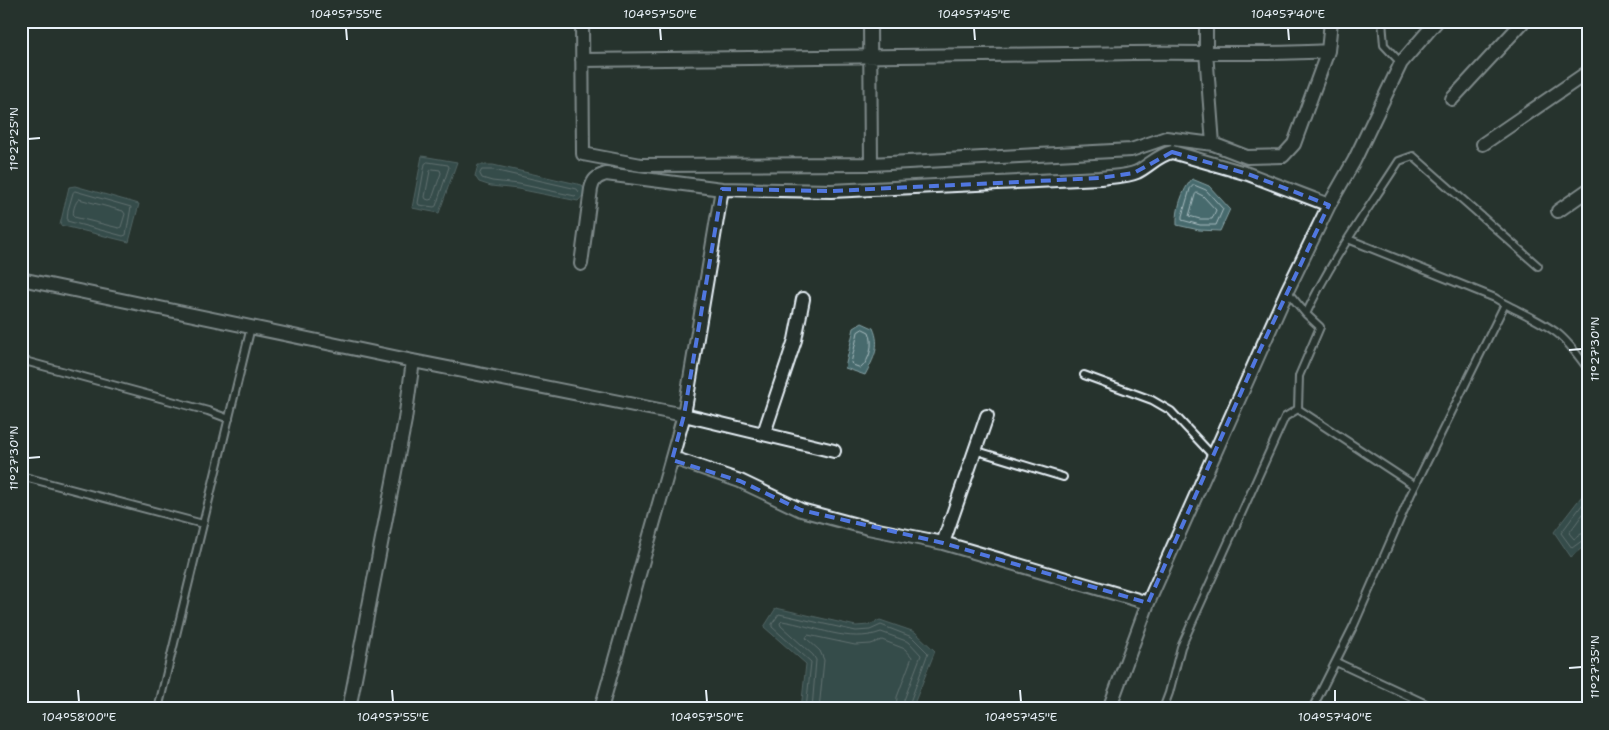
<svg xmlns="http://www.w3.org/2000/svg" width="1609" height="730" viewBox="0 0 1609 730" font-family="'Shantell Sans',sans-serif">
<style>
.water{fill:#476b6d;stroke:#87a1a5}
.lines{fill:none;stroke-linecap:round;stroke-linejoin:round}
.shore{stroke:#a8bbc0;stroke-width:1}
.service-casing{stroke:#e8f1f8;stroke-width:10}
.minor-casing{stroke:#e8f1f8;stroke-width:16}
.service{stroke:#26332d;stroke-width:6}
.minor{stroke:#26332d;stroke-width:12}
.marked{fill:none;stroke:#5077e0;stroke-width:4;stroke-dasharray:10 6;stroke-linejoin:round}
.ticks{fill:none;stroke:#e8f1f8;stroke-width:2}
.neatline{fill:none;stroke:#e8f1f8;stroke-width:2}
.ticks-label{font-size:12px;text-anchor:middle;fill:#e8f1f8}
</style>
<rect width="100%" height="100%" fill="#26332d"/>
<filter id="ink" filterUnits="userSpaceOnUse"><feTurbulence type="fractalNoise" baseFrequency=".02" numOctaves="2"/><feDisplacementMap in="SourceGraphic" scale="10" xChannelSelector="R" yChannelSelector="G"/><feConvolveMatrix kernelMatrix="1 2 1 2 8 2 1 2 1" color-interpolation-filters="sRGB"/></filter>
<g filter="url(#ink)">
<path class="water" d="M422,156l35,6 -18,51 -27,-5z
M478,165h15l89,20 3,8 -7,8 -60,-12 -27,-3 -12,-4 -4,-6z
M1192,179l17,7 21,23 -10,22 -21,-1 -22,-5c-1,-15 5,-35 15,-46z
M75,186l64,18 -10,38 -69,-17 9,-38z
M862,323l11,5c8,18 1,30 -8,47l-20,-7 9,-40z
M1588,488v55l-17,14 -17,-25z
M776,608l80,18 13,-1 11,-5 35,12 20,19 -21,53 6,5h-119l5,-45 -42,-37z"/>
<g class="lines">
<path class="shore" d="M428,162l20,3 1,2 -13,39 -2,1 -15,-2 -1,-2 7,-39z
M433,169l7,1 1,3 -9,26 -3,1 -3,-1 -1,-2 5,-26z
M482,170h11l84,19 2,3 -4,4 -56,-12 -27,-3 -10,-3 -2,-4z
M1194,185l12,5 17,19 -7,16h-16l-18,-5v-4l8,-27z
M75,191l56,16 -5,28 -3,1 -56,-15 1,-11 5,-17z
M1197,193l6,3 13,14 -4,9h-12l-11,-3 6,-21z
M79,199l44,12 2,3 -4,13 -2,1 -45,-11c-2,-5 1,-15 5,-18z
M863,329l6,3c5,11 1,28 -8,36l-8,-3 -2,-2 7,-31z
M1588,497l-27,36 11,15 11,-8 5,-1
M1588,507l-19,26 5,6 7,-5 7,-1
M806,709l5,-47 -39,-35v-3l7,-10 77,17 14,-1 11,-5 31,12 16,16 -18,49 2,7
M812,709l4,-49 -3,-5 -32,-29 -1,-3 2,-2c33,5 67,23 99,11l28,10 12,13 -17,45v9
M819,709l5,-49 -4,-9 -14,-13 2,-3 47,10 16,-1 11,-4 23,9 7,8 -15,40 -1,12"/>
<g class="service-casing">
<path id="service" d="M1382,21l2,24 17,18
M1287,291l19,23c25,-54 61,-103 93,-153l14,-5 125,110
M1505,304c17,9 36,17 52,29 12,9 22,24 31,36
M21,360l187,51 21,8
M1084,375l68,25 19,11 42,45
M1298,409l1,-33 21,-49 -14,-13
M974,450l89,27
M21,476l182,48
M1336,662l101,47
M158,709l93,-382
M1163,709l6,-16 12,-46 104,-230 13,-8 117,77
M1312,709l42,-84 57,-131 94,-190 -10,-6 -147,-59"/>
</g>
<g class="minor-casing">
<path id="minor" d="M582,21l1,133 58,11 230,-1 260,-14 35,-12 47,6 34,13 36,-1 11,-12 34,-93 3,-30
M870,21l1,143
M1206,21v31l7,92
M582,60c184,-1 367,-3 550,-7 66,-1 131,2 196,-2
M1452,99l72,-78
M1483,144l105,-72
M722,189l-38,226 150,36
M1558,211l30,-21
M581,264l10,-75c2,-9 5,-12 15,-15l116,15 109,2 269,-13c12,-2 26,-1 37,-6 12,-6 21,-17 35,-20l76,22 81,31
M21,279l392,82 271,54 -83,294
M764,433l31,-93 8,-41
M672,460h7l61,21 61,29 67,18 75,15 205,60
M943,543l44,-127
M349,709l56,-289 8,-59
M1109,709l39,-106 139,-312 42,-86 25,-44 47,-98 36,-42"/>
</g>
<use href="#service" class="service"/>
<use href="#minor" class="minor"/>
</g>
</g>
<path d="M0 0H1609V730H0ZM1172,152l76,22 81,31 -70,147 -111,251 -205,-60 -142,-33 -61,-29 -68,-21 12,-45 38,-226 109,2 269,-13 34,-5z" fill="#26332d" fill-opacity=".55" fill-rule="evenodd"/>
<path class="marked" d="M1172,152l76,22 81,31 -70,147 -111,251 -205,-60 -142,-33 -61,-29 -68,-21 12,-45 38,-226 109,2 269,-13 34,-5z"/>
<path class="ticks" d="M346,28l1,12M660,28l1,12M974,28l1,12M1288,28l1,12M28,139l12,-1M1569,350l13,-1M28,458l12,-1M1569,668l13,-1M78,690l1,12M392,690l1,12M706,690l1,12M1020,690l1,12M1335,690v12"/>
<rect width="1609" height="730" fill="none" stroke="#26332d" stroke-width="55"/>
<rect x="28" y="28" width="1554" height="674" class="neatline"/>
<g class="ticks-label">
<text x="346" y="18">104°57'55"E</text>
<text x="660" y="18">104°57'50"E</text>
<text x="974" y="18">104°57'45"E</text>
<text x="1288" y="18">104°57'40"E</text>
<text transform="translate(14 139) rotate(-90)" y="4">11°27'25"N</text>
<text transform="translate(1595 349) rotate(-90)" y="4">11°27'30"N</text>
<text transform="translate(14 458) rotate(-90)" y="4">11°27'30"N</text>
<text transform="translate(1595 667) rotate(-90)" y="4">11°27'35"N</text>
<text x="79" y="721">104°58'00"E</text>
<text x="393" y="721">104°57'55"E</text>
<text x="707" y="721">104°57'50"E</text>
<text x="1021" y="721">104°57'45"E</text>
<text x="1335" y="721">104°57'40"E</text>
</g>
</svg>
